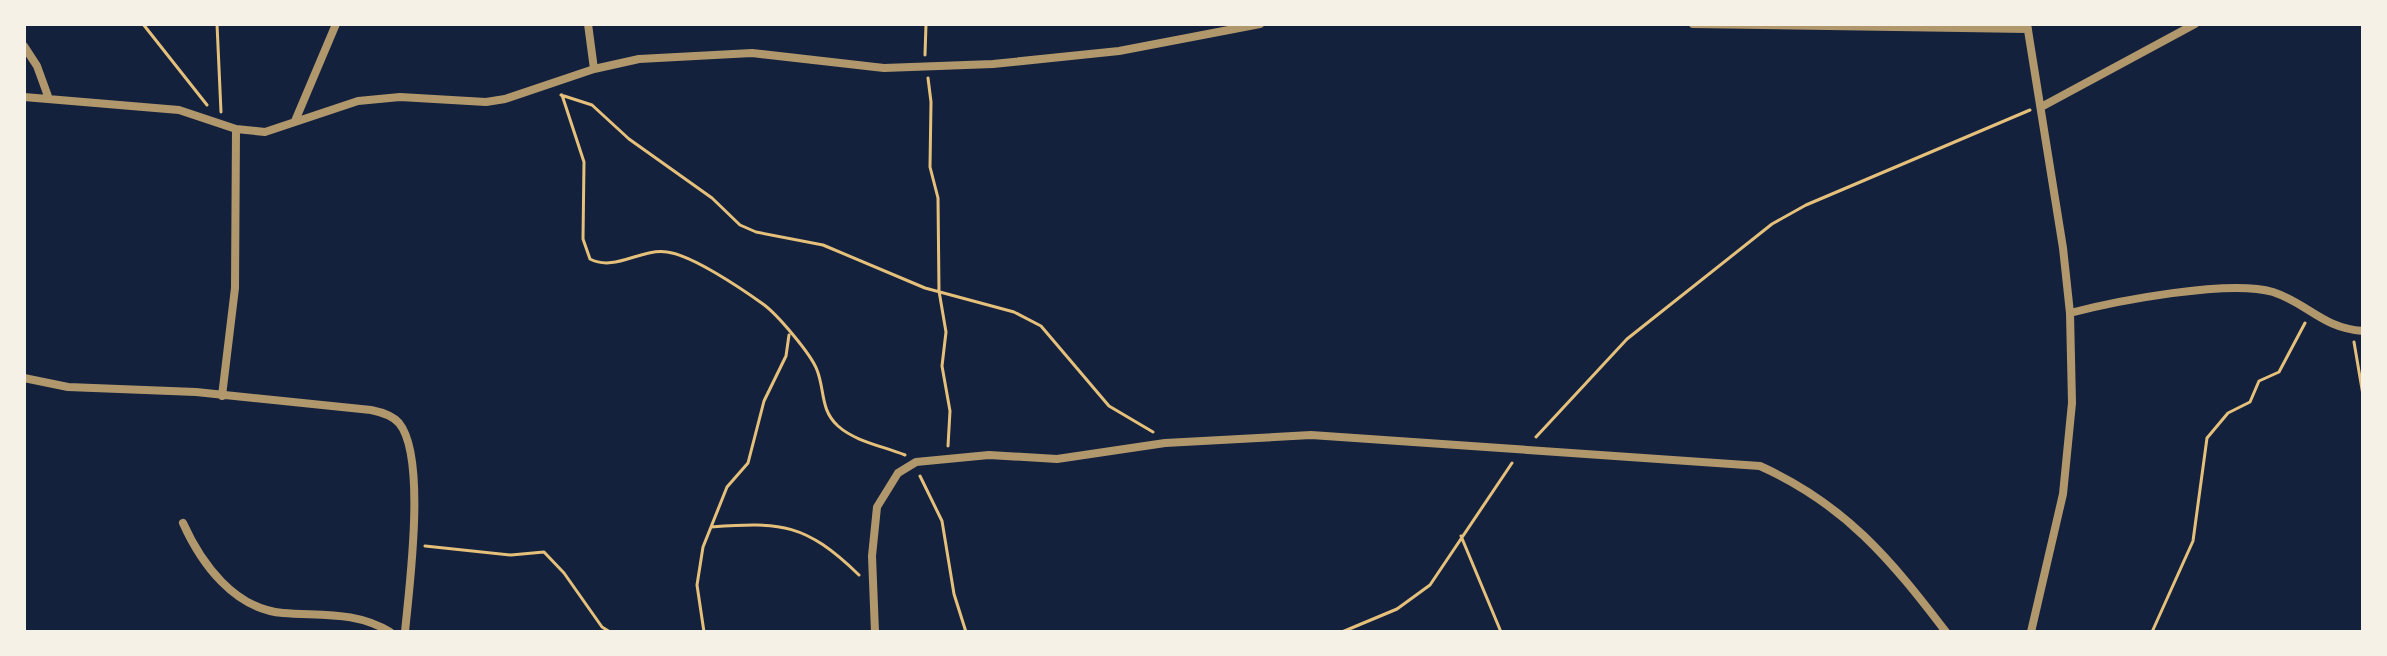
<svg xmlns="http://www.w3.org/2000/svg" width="2387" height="656" viewBox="0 0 2387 656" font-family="'IBM Plex Serif',serif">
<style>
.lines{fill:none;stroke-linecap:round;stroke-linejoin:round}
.path{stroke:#e5c07b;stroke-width:3}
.minor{stroke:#b1986c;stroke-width:8}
</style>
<rect width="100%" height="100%" fill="#14213d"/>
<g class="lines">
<path class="path" d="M143,24l64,81
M217,24l4,88
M925,55l1,-31
M928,78l3,24 -1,65 8,31 1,93 7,41 -4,34 8,45 -2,35
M561,95l31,10 37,34 83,59 28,27 16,7 67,13 102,43 89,24 27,14 68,80 44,26
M562,95l22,67 -1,77 7,20c25,13 51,-11 77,-7 25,3 75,37 96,52 14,10 48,50 54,66 8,20 3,40 21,56 18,16 45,20 67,29
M2354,342l9,53
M1536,437l91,-98 145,-115 34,-19 224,-95
M920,476l22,45 12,73 12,38
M711,527c71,-5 94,-4 148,48
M1461,536l40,96
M425,546l86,9 33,-3 20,21 38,54 8,5
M704,632l-7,-47 6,-38 24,-60 21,-24 16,-62 22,-45 3,-21
M1342,632l55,-23 33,-24 82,-122
M2152,632l41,-91 14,-103 21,-25 22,-11 9,-21 20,-9 26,-49"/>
<path class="minor" d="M588,24l6,45
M1693,24l335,5
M2027,24l36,224 7,65 2,90 -9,91 -32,138
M24,46l13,20 12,33
M24,97l155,13 57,19 29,3 93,-31 42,-4 86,5 19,-3 89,-30 45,-10 113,-6 132,15 109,-4 126,-13 141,-27
M2043,106l152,-82
M295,121l41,-97
M2070,313c46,-12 159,-34 203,-21 36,12 49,36 90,39
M24,378l44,9 128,5 175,18c10,2 21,5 28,13 28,34 10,165 6,209
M222,396l13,-108 1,-159
M183,523c18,40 51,86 100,90 38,3 73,-2 107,19
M875,632l-3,-76 5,-49 21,-34 18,-11 73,-7 68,4 108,-16 146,-8 449,31c85,38 131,94 186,166"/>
</g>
<rect width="2387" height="656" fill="none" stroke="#f6f1e7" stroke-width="52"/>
</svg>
